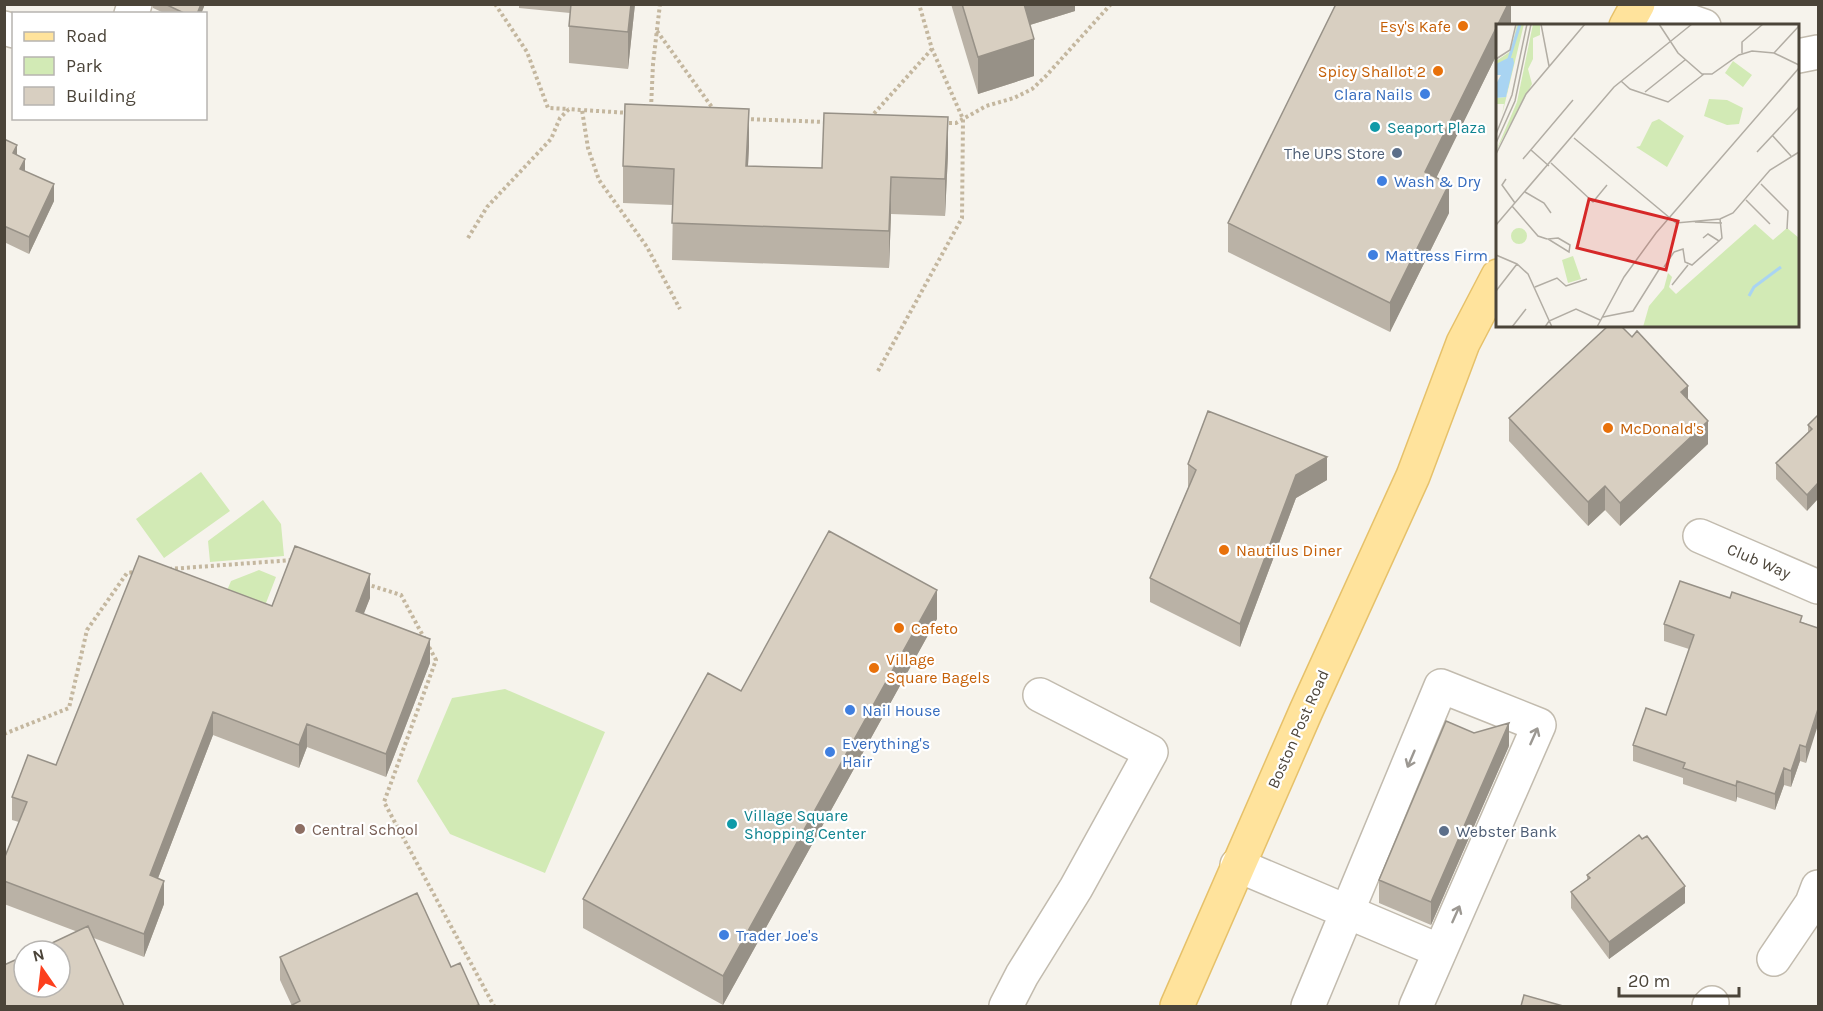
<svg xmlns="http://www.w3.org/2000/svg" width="1823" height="1011" viewBox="0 0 1823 1011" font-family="Karla,sans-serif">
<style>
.green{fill:#d2eab5}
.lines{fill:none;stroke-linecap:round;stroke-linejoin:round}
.minor-casing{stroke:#c2bbae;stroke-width:36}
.major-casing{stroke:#e6c16a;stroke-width:36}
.path{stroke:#c4b79f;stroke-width:4;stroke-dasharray:3 3;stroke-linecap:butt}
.minor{stroke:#fff;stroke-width:33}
.major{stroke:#ffe39c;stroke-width:33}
.wall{fill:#bab2a6}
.shaded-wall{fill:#979187}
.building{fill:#d8cfc1;stroke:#979187;stroke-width:1.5}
.oneway{stroke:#9c9892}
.food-dot{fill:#e8710a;stroke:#fff;stroke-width:2}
.shop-dot{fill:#3f7fe0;stroke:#fff;stroke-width:2}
.culture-dot{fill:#0f9aa8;stroke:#fff;stroke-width:2}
.service-dot{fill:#5c6f8a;stroke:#fff;stroke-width:2}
.education-dot{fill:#8d6e63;stroke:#fff;stroke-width:2}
.labels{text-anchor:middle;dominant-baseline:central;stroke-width:4.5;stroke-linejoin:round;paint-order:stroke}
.food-label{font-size:16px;fill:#c56008;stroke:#fff;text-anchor:start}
.shop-label{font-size:16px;fill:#366cbe;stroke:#fff;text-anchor:start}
.culture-label{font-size:16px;fill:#0d838f;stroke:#fff;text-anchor:start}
.service-label{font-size:16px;fill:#4e5e75;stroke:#fff;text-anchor:end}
.street-label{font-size:16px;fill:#4b4439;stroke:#fff}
.education-label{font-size:16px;fill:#785e54;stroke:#fff;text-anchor:start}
.inset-river{fill:none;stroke:#a9d4f2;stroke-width:3}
.inset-road{fill:none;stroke:#b2ada4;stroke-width:1.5}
.view{fill:#d62828;fill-opacity:0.15;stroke:#d62828;stroke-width:3}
.inset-edge{fill:none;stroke:#4b4439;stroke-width:3}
</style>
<rect width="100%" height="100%" fill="#f6f3ec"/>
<path class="green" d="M201,472l29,39 -66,47 -28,-39z
M263,500l18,24 3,32 -74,6 -2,-21z
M259,570l17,7 -15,39 -38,-16 8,-19z
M505,689l100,43 -60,141 -95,-39 -33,-53 35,-83z"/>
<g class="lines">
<g class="minor-casing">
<path id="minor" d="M1640,4l64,22
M131,14l4,-10
M4,28l10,3
M1798,56l20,-4
M1700,536l118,51
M1237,865l203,86
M1774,959l38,-56 6,-16
M1006,1006l16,-31 54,-87 75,-136 -111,-57
M1308,1006l133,-320 98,39 -123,281
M1709,1006l3,-3"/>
</g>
<g class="major-casing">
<path id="major" d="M1626,26l12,-22
M1177,1006l129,-295 107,-235 50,-133 35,-67"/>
</g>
<path class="path" d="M495,4l32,48 21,56 21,1
M657,31l57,79
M651,108l2,-44 7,-60
M629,113l-47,-3 6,38 11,32 48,67 33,62
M870,118l62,-69
M745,119l82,3
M943,123h13l30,-17 28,-8 18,-9 13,-12 66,-73
M468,238l19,-31 64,-68 9,-21 9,-9 13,1
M878,371l84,-153 1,-99 -31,-70 -13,-45
M169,569l124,-9
M366,584l35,11 35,65 -52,142 110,204
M4,734l65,-26 18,-78 40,-57 8,-1"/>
<use href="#minor" class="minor"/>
<use href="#major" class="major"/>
</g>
<path class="wall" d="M153,4h52l-4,10h-35l-13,-6z
M519,4h116l-7,65 -59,-6v-37l1,-13 -51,-5z
M951,4h124v7l-45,14 4,51 -56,18z
M1511,4v22l-75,151 13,36 -59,119 -162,-80v-29z
M4,139l13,16 8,16 29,30 -25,53 -25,-12z
M749,146l-1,20 74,2 126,-14 -3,62 -54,-2 -2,54 -217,-8 1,-55 -50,-2v-37z
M1688,399l20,45 -88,82 -15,-16 -17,16 -79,-85v-23z
M1818,415l-11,96 -31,-32v-16l32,-31v-7z
M1188,464l139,16 -31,18 -56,149 -90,-45v-24l38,-90z
M370,598l-7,16 67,49 -44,114 -79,-30 -8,21 -86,-33 -55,143 6,26 -20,53 -140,-53v-45l15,-37 -7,-2v-23l260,-191z
M937,619l-214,386 -140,-77v-29l158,-208z
M1802,622l16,6 -12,135 -6,-2 -9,26 -7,-2 -9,25 -38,-13 -1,5 -53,-18v-6l-50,-17v-16l33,-30 23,-66 -25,-8v-17z
M1509,746l-78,179 -52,-22v-23z
M1642,839l43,64 -76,56 -38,-51v-16l16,-12v-5z
M280,957l171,10 28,39h-187l-12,-26z"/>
<path class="shaded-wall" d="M201,4h4l-4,10h-4z
M631,4h4l-7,65v-37z
M1020,4h55v7l-55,17z
M1508,4h3v22h-14v28l-72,147v-29z
M1034,39v37l-56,18v-37z
M749,109v37l-3,56v-36z
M948,117v37l-3,62v-37z
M17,145v16l-4,-8z
M25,159v17l-5,-7z
M891,177v37l-2,54v-37z
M54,184v17l-25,53v-17z
M1449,184v29l-59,119v-29z
M1688,386v23l-7,-17z
M1708,421v23l-88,82v-23z
M1327,457v23l-31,18 -56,149v-23l56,-149z
M1818,483v16l-11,12v-16z
M1605,486v24l-17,16v-24z
M370,574v24l-14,36v-23z
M937,590v29l-214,386v-29z
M430,639v24l-44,114v-23z
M1818,709v16l-12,38v-16z
M213,712v23l-63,164v-24z
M1509,723v23l-78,179v-23z
M307,724v23l-8,21v-23z
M1800,745v16l-9,26v-16z
M1784,768v17l-9,25v-16z
M1737,781v16l-1,5v-16z
M164,881v23l-20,53v-23z
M1685,886v17l-76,56v-17z"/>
<path class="building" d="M165,4h36l-4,10h-11z
M571,4h60l-3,28 -59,-6z
M962,4h62l10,35 -56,18z
M1336,4h172l-83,168 24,12 -59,119 -162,-80z
M625,104l124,5 -3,57 76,2 2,-55 124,4 -3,62 -54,-2 -2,54 -217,-8 2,-54 -51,-3z
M4,139l13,6 -4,8 12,6 -5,10 34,15 -25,53 -25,-11z
M1608,326h13l11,11 5,-6 51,55 -7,6 27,29 -88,82 -15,-17 -17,16 -79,-84z
M1208,411l119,46 -31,18 -56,149 -90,-46 46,-108 -8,-6z
M1818,415v68l-11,12 -31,-32 36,-34 -4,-4z
M829,531l108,59 -214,386 -140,-77 125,-226 33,18z
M295,546l75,28 -14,37 74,28 -44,115 -79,-30 -8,21 -86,-33 -63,163 14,6 -20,53 -140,-53v-22l23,-57 -15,-5 16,-42 28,10 83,-209 133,50z
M1680,581l50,17 2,-6 70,24 -2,6 18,6v81l-12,38 -6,-2 -9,26 -7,-3 -9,26 -38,-13 -1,5 -53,-18 2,-5 -52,-18 13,-37 20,7 28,-80 -30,-11z
M1446,721l28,12 35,-10 -78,179 -52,-22z
M1639,835l3,4 5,-3 38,50 -76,56 -38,-50 19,-14 -3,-3z
M417,893l34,74 9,-4 19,42 -4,1h-183v-1l8,-4 -20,-44z
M88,926l36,80h-120v-41l20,-9v31h36v-36h-25z
M1524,995l39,11h-42z"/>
<defs><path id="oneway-shaft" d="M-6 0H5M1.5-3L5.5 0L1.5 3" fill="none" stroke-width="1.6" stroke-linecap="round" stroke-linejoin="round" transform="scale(1.5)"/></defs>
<g class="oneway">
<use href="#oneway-shaft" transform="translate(1534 736) rotate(-66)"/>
<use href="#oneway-shaft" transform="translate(1411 759) rotate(113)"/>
<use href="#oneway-shaft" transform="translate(1456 914) rotate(-66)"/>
</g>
<g class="food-dot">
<circle cx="1463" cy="26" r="6"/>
<circle cx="1438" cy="71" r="6"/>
<circle cx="1608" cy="428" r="6"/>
<circle cx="1224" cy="550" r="6"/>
<circle cx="899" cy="628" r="6"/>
<circle cx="874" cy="668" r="6"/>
</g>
<g class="shop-dot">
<circle cx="1425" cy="94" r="6"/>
<circle cx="1382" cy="181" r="6"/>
<circle cx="1373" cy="255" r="6"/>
<circle cx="850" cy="710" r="6"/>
<circle cx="830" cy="752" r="6"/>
<circle cx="724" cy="935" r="6"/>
</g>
<g class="culture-dot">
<circle cx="1375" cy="127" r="6"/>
<circle cx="732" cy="824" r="6"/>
</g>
<g class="service-dot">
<circle cx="1397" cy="153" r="6"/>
<circle cx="1444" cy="831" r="6"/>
</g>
<circle class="education-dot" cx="300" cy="829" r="6"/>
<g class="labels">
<g class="food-label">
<text x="1451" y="26" text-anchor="end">Esy's Kafe</text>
<text x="1426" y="71" text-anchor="end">Spicy Shallot 2</text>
<text x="1620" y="428">McDonald's</text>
<text x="1236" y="550">Nautilus Diner</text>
<text x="911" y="628">Cafeto</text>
<text x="886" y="659">Village<tspan x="886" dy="18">Square Bagels</tspan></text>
</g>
<g class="shop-label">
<text x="1413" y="94" text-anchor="end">Clara Nails</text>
<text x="1394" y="181">Wash &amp; Dry</text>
<text x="1385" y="255">Mattress Firm</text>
<text x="862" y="710">Nail House</text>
<text x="842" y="743">Everything's<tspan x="842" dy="18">Hair</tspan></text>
<text x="736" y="935">Trader Joe's</text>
</g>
<g class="culture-label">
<text x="1387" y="127">Seaport Plaza</text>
<text x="744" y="815">Village Square<tspan x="744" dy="18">Shopping Center</tspan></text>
</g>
<g class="service-label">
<text x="1385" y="153">The UPS Store</text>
<text x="1456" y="831" text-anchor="start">Webster Bank</text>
</g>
<g class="street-label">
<text transform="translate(1759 561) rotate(23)">Club Way</text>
<text transform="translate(1298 729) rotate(-66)">Boston Post Road</text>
</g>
<g class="education-label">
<text x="312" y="829">Central School</text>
</g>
</g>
<g transform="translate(1496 24)">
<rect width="303" height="303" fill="#f6f3ec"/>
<path d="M21,0h7l-22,91 2,-11h-8v-6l10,-1 7,-39 -17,6v-3l15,-10zM37,0h7v11l-7,3v21l-5,10 4,15 -36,67 21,-49zM237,37l19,14 -9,12 -18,-14zM213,75l18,1 16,8 -4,16 -12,1 -23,-9zM163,95l25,17 -17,31 -31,-20 4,-1 12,-24zM259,200l18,16 14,-12 12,10v89h-156l6,-21 15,-18 4,-15 4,4 -3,10 7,7zM15 212a8 8 0 1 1 16 0a8 8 0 1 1-16 0ZM77,232l8,23 -13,4 -6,-23z" fill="#d2eab5"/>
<path d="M12,34h5l1,5 -8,34 -10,1v-14l5,-9h-5v-11z" fill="#a9d4f2"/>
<path class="inset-river" d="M12,38l12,-38M253,272l5,-9 27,-20"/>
<path class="inset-road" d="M45,0l8,42M163,0l19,29 24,21h10l27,-19 13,-4 22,2 25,12M246,29v-11l21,-18M278,29l25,-27M0,35l14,-9 6,-26M125,57l9,8 38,13 36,-28M149,68l40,-32M0,110l16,-39 15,-71M276,111l19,21M78,114l102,85 44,-4 13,-6 37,-43 29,-18M0,119l19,-42 16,-77M35,126l18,16M261,128l42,-45M0,130l30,-60 59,-70M27,135l50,-59M55,139l42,39 14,-17M10,155l-4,6 13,18M265,160l27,27 -1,18M29,168l19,11 7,10M250,176l24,24M16,182l26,30 9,3M199,198l27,1M0,201l118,-138 78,-63M62,214l12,7 -1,7 -21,-13zM207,214l5,-4 11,7 3,-3 -2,-19M178,228l9,-3 2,13 7,3 27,-24M0,231l21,9 11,10 24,53M168,243l10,-15M176,261l16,-20M39,263l22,-9 9,8 21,-7M0,267l21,-27M107,293l30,-6 27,-43M16,303l14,-18M49,303l4,-6 27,-12 24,11M101,303l27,-50 32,-44 143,-165"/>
<path class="view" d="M93,175l89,22 -12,49 -89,-22z"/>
<rect width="303" height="303" class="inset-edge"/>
</g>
<rect width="1823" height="1011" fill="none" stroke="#4b4439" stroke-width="12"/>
<rect x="12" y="12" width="195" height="108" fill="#ffffff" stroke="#b7b4b0" stroke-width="1.5"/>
<rect x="24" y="32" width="30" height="9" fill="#ffe39c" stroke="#b7b4b0" stroke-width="1.5"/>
<text x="66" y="42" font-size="18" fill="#4b4439">Road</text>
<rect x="24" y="57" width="30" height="18" fill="#d2eab5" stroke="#b7b4b0" stroke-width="1.5"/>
<text x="66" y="72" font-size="18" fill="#4b4439">Park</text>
<rect x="24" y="87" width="30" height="18" fill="#d8cfc1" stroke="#b7b4b0" stroke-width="1.5"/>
<text x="66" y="102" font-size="18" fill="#4b4439">Building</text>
<g transform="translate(42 969) rotate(346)"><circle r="28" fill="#ffffff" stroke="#b7b4b0" stroke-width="1.5"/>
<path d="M0-4.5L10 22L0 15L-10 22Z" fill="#fc3f1d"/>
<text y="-9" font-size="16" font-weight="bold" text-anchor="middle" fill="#4b4439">N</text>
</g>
<path d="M1619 987v9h120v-9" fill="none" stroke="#4b4439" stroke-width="3"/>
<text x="1628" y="987" font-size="18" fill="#4b4439" stroke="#ffffff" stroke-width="4.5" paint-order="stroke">20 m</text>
</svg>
